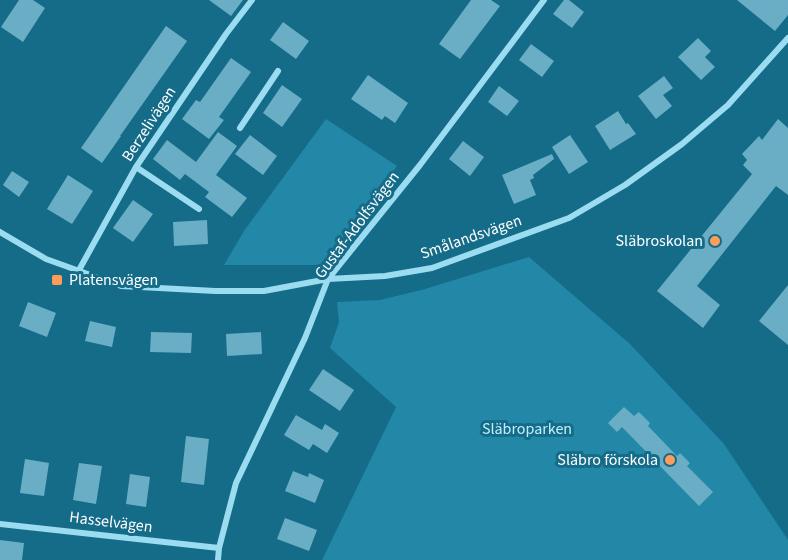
<svg xmlns="http://www.w3.org/2000/svg" width="788" height="560" viewBox="0 0 788 560" font-family="'Source Sans 3',sans-serif">
<style>
.green{fill:#2387a7}
.building{fill:#69aec5}
.lines{fill:none;stroke-linecap:round;stroke-linejoin:round}
.minor{stroke:#9bdcf0;stroke-width:6}
.poi-dot{fill:#ff9c59;stroke:#146c89;stroke-width:2}
.labels{text-anchor:middle;dominant-baseline:central;stroke-width:6;stroke-linejoin:round;paint-order:stroke}
.street-label{font-size:16px;fill:#fff;stroke:#146c89}
.poi-label{font-size:16px;fill:#fff;stroke:#146c89;text-anchor:end}
.park-label{font-size:16px;fill:#c1eefb;stroke:#146c89}
</style>
<rect width="100%" height="100%" fill="#146c89"/>
<path class="green" d="M326,119l71,47 -75,99h-98l20,-34z
M529,257l101,87 94,100 64,96v20h-466l74,-153 -66,-59 9,-26 -2,-20 43,-2 45,-11z"/>
<path class="building" d="M19,0h14l12,8 -22,34 -22,-15z
M209,0h34l-12,16z
M471,0h20l9,6 -40,53 -21,-15z
M564,0h5l15,12 -12,16 -19,-14z
M737,0h51v15l-13,16z
M283,22l26,19 -13,18 -26,-19z
M166,26l21,15 -67,95h1l-19,27 -21,-15z
M698,38l13,13 -6,6 10,10 -14,13 -23,-23z
M531,44l23,17 -12,16 -23,-17z
M231,58l20,14 -32,45 5,3 -15,19 -27,-20 14,-19 4,2z
M368,75l40,28 -13,20 -10,-7 -3,4 -31,-21z
M664,76l9,12 -10,7 9,11 -16,13 -18,-23z
M282,85l20,14 -20,28 -19,-14z
M499,86l20,15 -12,15 -19,-14z
M618,111l8,13 2,-1 8,11 -26,16 -15,-24z
M778,119l10,9v67l-12,-9 -79,100 23,19 -17,23 -46,-37 95,-117 -9,-9 4,-5 -5,-6 17,-18 3,4z
M218,132l19,14 -21,29 31,23 -15,19 -27,-20 4,-5 -24,-18 -5,6 -27,-21 14,-19 29,22z
M250,135l27,21 -14,19 -28,-21z
M570,135l18,27 -19,12 -17,-27z
M463,141l21,16 -14,19 -21,-17z
M552,154l2,5 -21,16 1,3 -4,2 6,15 -22,9 -12,-29z
M12,171l17,11 -10,15 -16,-12z
M68,175l25,16 -21,33 -25,-15z
M133,200l20,14 -20,28 -20,-14z
M207,220l1,24 -34,2 -1,-24z
M788,285v60l-29,-24z
M28,302l28,11 -9,24 -28,-11z
M90,321l26,6 -4,20 -27,-6z
M151,332l41,1 -1,20 -41,-1z
M261,332l1,22 -35,2 -1,-22z
M323,369l31,21 -14,21 -31,-21z
M624,407l10,9 5,-4 11,11 -2,3 29,30 3,-3 10,10 -3,3 26,26 -14,14 -77,-79 -5,5 -9,-9z
M296,415l26,15 3,-6 14,9 -12,20 -14,-9 -4,6 -25,-15z
M186,436l23,3 -5,46 -23,-3z
M25,459l24,4 -5,33 -24,-3z
M79,463l23,3 -6,38 -23,-4z
M293,471l15,6 1,-4 15,7 -9,23 -30,-12z
M130,474l20,3 -4,30 -20,-3z
M285,518l32,12 -8,21 -32,-12z
M0,540l24,3 -2,17h-22z"/>
<g class="lines">
<path class="minor" d="M240,128l38,-57
M136,167l63,42
M0,232l46,27 75,27 94,5h49l64,-12 57,-3 47,-8 137,-50 56,-33 57,-41 46,-39 60,-67
M79,270l57,-103 90,-133 26,-34
M0,524l219,24
M218,560l1,-12 17,-65 69,-145 23,-59 92,-114 124,-165"/>
</g>
<g class="poi-dot">
<circle cx="715" cy="241" r="6"/>
<rect x="51" y="274" width="12" height="12" rx="3"/>
<circle cx="670" cy="460" r="6"/>
</g>
<g class="labels">
<g class="street-label">
<text transform="translate(149 124) rotate(-57)">Berzelivägen</text>
<text transform="translate(357 225) rotate(-53)">Gustaf-Adolfsvägen</text>
<text transform="translate(471 237) rotate(-19)">Smålandsvägen</text>
<text transform="translate(111 522) rotate(7)">Hasselvägen</text>
</g>
<g class="poi-label">
<text x="703" y="241">Släbroskolan</text>
<text x="69" y="280" text-anchor="start">Platensvägen</text>
<text x="658" y="460">Släbro förskola</text>
</g>
<g class="park-label">
<text x="527" y="429">Släbroparken</text>
</g>
</g>
</svg>
